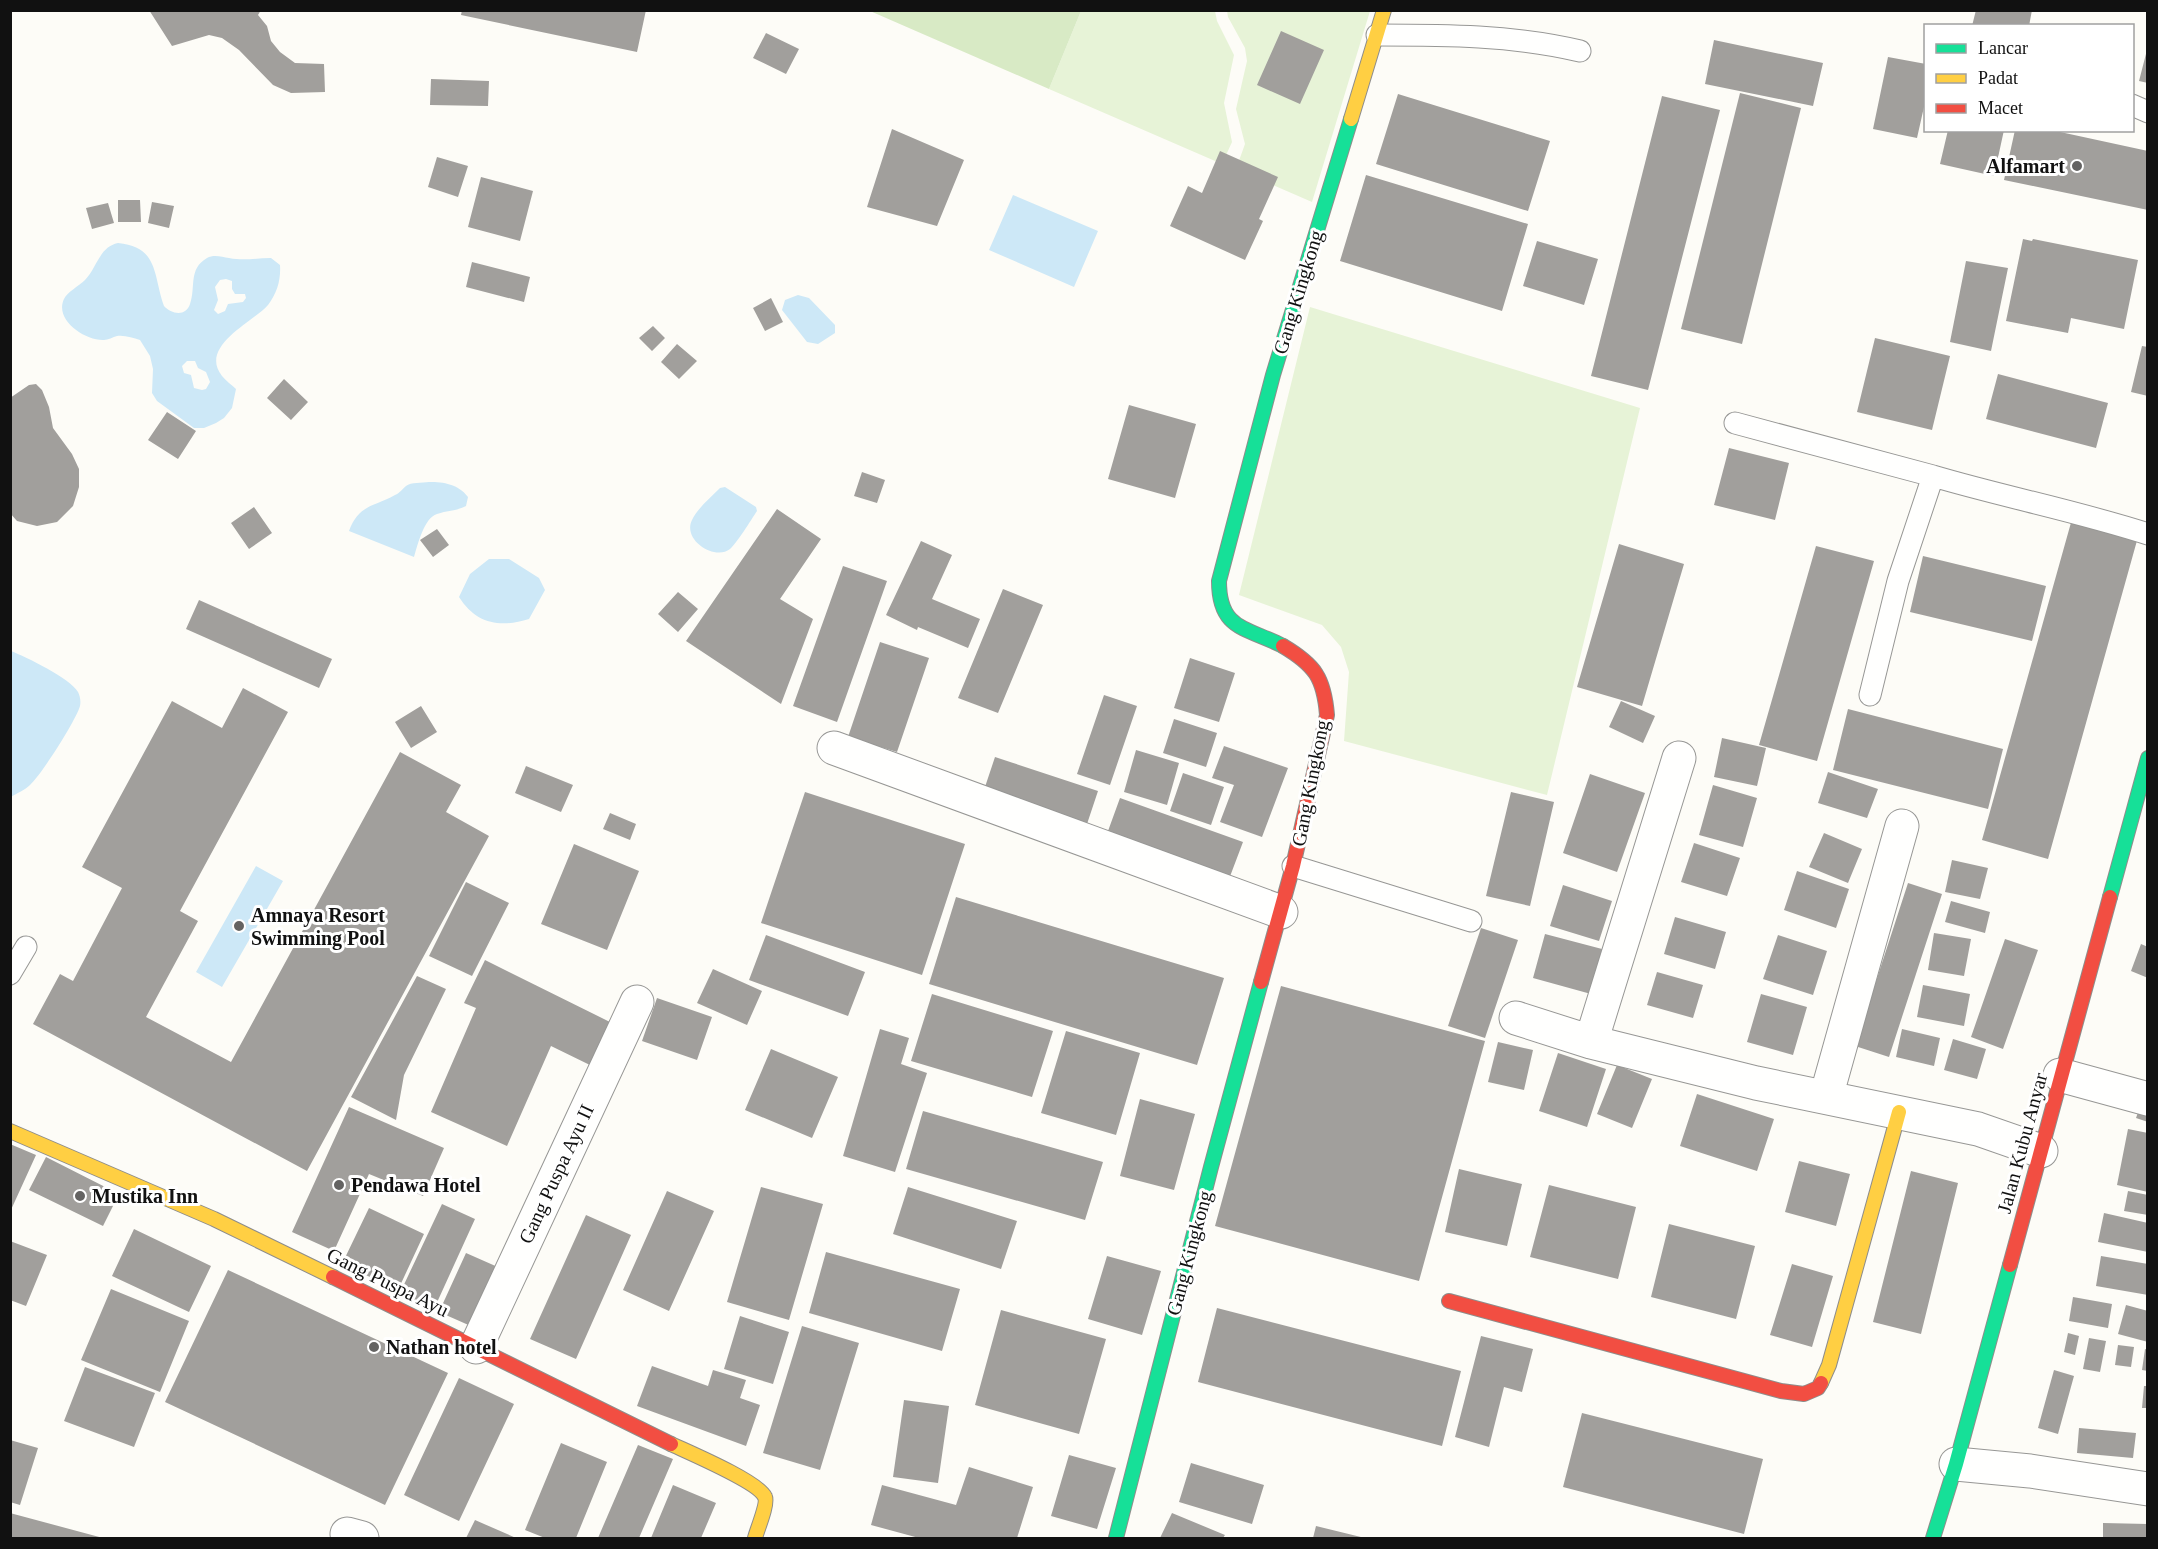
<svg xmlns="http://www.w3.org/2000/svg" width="2158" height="1549" viewBox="0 0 2158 1549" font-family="Georgia,serif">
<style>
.green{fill:#e7f3d7}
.forest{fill:#d8eac5}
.water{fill:#cde8f7;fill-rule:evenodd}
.building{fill:#a19f9c}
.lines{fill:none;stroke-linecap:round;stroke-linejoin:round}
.lane-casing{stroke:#979795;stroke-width:23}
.street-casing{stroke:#979795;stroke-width:35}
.fast-casing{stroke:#8e8d8b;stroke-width:16}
.slow-casing{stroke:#8e8d8b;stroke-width:16}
.jam-casing{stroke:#8e8d8b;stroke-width:16}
.lane{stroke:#fffffe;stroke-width:21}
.street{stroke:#fffffe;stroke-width:33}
.fast{stroke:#16e098;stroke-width:14}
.slow{stroke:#ffcf43;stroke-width:14}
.jam{stroke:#f24e42;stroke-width:14}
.poi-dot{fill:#646362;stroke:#fff;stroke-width:2}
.labels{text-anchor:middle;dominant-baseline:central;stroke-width:6;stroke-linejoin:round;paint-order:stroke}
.poi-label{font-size:20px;font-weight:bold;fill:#111;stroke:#fff;text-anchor:start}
.street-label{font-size:20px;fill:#111;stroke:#fff}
</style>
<rect width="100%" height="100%" fill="#fdfcf7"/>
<path class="green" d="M1081,11h134l2,10 17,34 -10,48 8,39 -10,22 -173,-75z
M1227,11h143l-58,191 -76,-33 9,-25 -9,-35 11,-48 -2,-13 -17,-31z
M1310,307l330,101 -93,387 -203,-54 5,-69 -8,-25 -19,-22 -83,-30z"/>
<path class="forest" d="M870,11l211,-1v1l-32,78z"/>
<path class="water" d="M1013,195l85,36 -24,56 -85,-37z
M118,243c41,4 35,32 46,63 7,8 22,11 26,-2 6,-17 -2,-35 17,-46 7,-4 15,-1 22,0 15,3 28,0 42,0l9,7c1,15 -3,28 -12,40 -13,16 -70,41 -46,71 4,5 10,9 14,13l-4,19 -8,10 -8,5 -12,5h-10l-37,-27 -5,-8 1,-24 -3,-13 -10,-16c-7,-2 -15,-5 -23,-4 -4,1 -9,4 -13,4 -19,1 -50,-20 -40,-41 3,-7 15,-13 21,-19 12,-12 14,-33 33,-37zM226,279l6,2v8l3,5h10l1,4 -3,4 -15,2 -3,7 -7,3 -4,-4 4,-10 -3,-13 5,-7zM187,361h8l3,7 8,4 4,10 -4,7 -4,1 -8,-2 -3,-13 -7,-2 -2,-7z
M798,295l11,3 26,27v8l-17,11 -11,-2 -25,-32 3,-10z
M429,482c15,0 29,2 39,15l-2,9c-13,6 -17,4 -29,8 -13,4 -19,30 -23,43l-65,-26c10,-27 25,-24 46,-36 5,-2 7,-6 11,-9 5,-4 16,-3 23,-4z
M725,487l31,20 1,4c-6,9 -20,32 -27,38 -15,12 -48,-9 -38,-29 5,-11 19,-23 28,-32z
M489,559h20l30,19 6,12 -16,29c-29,9 -53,5 -70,-22l11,-23z
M11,651c15,6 59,27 67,41 2,4 3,9 2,14 -4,14 -38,68 -50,79 -5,5 -13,8 -19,12z
M256,866l27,15 -61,106 -26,-15z"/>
<path class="building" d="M149,10h112l-3,5 9,11 4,15 9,11 15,11 29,1 1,28 -34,1 -18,-8 -34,-35 -17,-12 -13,-3 -37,11z
M462,10h184l-9,42 -176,-37z
M1976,10h56l-3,16h-57z
M1281,31l43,19 -24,54 -43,-19z
M766,33l33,16 -13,25 -33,-16z
M1714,40l109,23 -10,43 -108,-22z
M2147,50h1v33l-9,-2z
M1888,57l38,7v34l-9,40 -44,-9z
M431,79l58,2 -1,25 -58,-1z
M1740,93l61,15 -59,236 -61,-15z
M1398,94l152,47 -22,70 -152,-47z
M1662,96l58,14 -72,280 -57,-14z
M892,129l72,31 -27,66 -70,-19z
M1948,130h56l-10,46 -54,-12z
M2015,130h36l97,21v59l-144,-30z
M1220,151l58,26 -19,42 4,2 -18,39 -75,-34 18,-40 14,7z
M437,157l31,9 -10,31 -30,-10z
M1366,175l162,49 -26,87 -162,-50z
M481,177l52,14 -13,50 -52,-14z
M118,200h22l1,22h-23z
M152,202l22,4 -5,22 -21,-5z
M108,203l6,20 -22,6 -6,-21z
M2023,239l9,2 1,-2 105,21 -14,69 -53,-11 -3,15 -62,-12z
M1537,241l61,18 -14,46 -61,-19z
M1966,261l42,7 -17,83 -41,-9z
M472,262l58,15 -6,25 -58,-15z
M771,298l12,24 -18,9 -12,-23z
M653,326l12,12 -13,13 -13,-13z
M1875,338l75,18 -18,74 -75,-18z
M677,344l20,17 -18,18 -18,-17z
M2142,346l6,1v49l-17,-4z
M1998,374l110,29 -12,45 -110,-29z
M284,379l24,23 -17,18 -24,-22z
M36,384l6,6 7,17 4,21 19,26 7,15v18l-6,19 -16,16 -20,4 -20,-5 -7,-8v-115l19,-13z
M1129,405l67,19 -21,74 -67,-19z
M167,412l29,19 -18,28 -30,-19z
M1729,448l60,15 -14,57 -61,-15z
M862,472l23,8 -8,23 -23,-7z
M254,507l18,26 -23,16 -18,-26z
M777,509l44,30 -41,60 33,20 -32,85 -95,-63z
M2072,519l66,18 -90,322 -66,-19z
M437,529l12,16 -16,12 -13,-17z
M921,541l31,14 -20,44 48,20 -12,29 -50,-21 -1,3 -31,-15z
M1619,544l65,20 -42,142 -65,-19z
M1816,546l58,15 -57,200 -58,-16z
M1923,556l123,30 -14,55 -122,-29z
M843,566l44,15 -50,141 -44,-16z
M1003,589l40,16 -45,108 -40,-15z
M678,592l20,17 -20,23 -20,-18z
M199,600l133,59 -13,29 -133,-59z
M880,642l49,16 -32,94 -49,-15z
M1190,658l45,15 -16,49 -45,-14z
M243,688l45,24 -108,199 18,10 -52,96 85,45 169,-310 61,33 -15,27 43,24 -182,335 -274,-147 27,-50 13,7 49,-93 -40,-21 90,-166 50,27z
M1104,695l33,11 -27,79 -33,-11z
M1621,701l34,15 -12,27 -34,-16z
M421,706l16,26 -26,16 -16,-26z
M1848,709l155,40 -15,60 -155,-39z
M1174,719l43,14 -11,34 -43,-14z
M1722,738l44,10 -9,38 -43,-9z
M1224,746l64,22 -26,69 -42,-15 14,-37 -22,-7z
M1136,750l43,13 -12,42 -43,-13z
M995,757l103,34 -12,36 -103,-34z
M526,766l47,19 -12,27 -46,-19z
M1828,772l50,17 -11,29 -49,-15z
M1183,773l41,14 -13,38 -41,-14z
M1590,774l55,19 -28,79 -54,-19z
M1713,785l44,13 -14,49 -44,-12z
M805,792l160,52 -43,131 -161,-52z
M1511,792l43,10 -24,104 -44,-10z
M1120,798l123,44 -17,45 -122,-45z
M610,813l26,11 -6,16 -27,-11z
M1824,833l38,16 -14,34 -39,-16z
M1694,843l46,15 -13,38 -46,-14z
M574,844l65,27 -32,79 -66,-26z
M1952,860l36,8 -8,31 -35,-7z
M1797,871l52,18 -13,39 -52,-18z
M466,882l43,21 -37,73 -43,-20z
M1908,883l34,11 -53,163 -34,-11z
M1563,885l49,16 -13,40 -49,-15z
M956,897l268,81 -27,87 -268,-81z
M1951,901l39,11 -5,21 -40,-11z
M1675,917l51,15 -11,37 -51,-15z
M1481,928l37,12 -33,98 -37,-12z
M1934,933l37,6 -7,37 -36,-6z
M1545,934l57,15 -11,45 -58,-16z
M766,935l99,37 -17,44 -99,-36z
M1778,935l49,16 -14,44 -50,-16z
M2005,939l33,11 -35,99 -32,-12z
M2141,944l7,3v31l-17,-7z
M485,960l131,65 -22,42 -43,-21 -44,100 -76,-34 45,-104 -12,-5z
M713,969l49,22 -15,34 -50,-22z
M1657,972l46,13 -10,33 -46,-13z
M417,976l29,13 -42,86 -8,45 -45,-23z
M1923,985l47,9 -6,32 -47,-9z
M1281,986l204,55 -66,240 -204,-55z
M932,994l121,37 -21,66 -121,-36z
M1761,994l46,13 -14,48 -46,-13z
M657,998l55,19 -15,43 -55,-19z
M880,1029l29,9 -8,26 26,9 -32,99 -52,-16z
M1902,1029l38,9 -6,28 -38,-9z
M1066,1031l74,22 -24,82 -75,-22z
M1953,1039l33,10 -9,30 -33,-9z
M1498,1042l35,8 -9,40 -36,-8z
M771,1049l67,28 -26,61 -67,-28z
M1558,1053l48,16 -19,58 -48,-16z
M1617,1065l35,14 -20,49 -35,-14z
M1697,1094l77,25 -17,52 -77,-25z
M1140,1099l55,15 -21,76 -54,-14z
M2141,1104l7,2v16l-12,-4z
M349,1107l95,41 -21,48 -54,-22 -35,77 -42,-19z
M923,1111l180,51 -18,58 -179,-51z
M2128,1129l20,4v59l-31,-7z
M10,1144l26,11 -26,57z
M46,1157l73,37 -16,32 -74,-36z
M1799,1161l51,13 -14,52 -51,-14z
M1459,1169l63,15 -15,62 -62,-14z
M1911,1171l47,12 -37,151 -48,-12z
M1549,1185l87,22 -18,72 -88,-22z
M761,1187l62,17 -34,116 -62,-18z
M908,1187l109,34 -16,48 -108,-35z
M667,1191l47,20 -45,100 -46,-21z
M2128,1191l20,4v20l-24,-4z
M442,1204l33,15 -41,90 -34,-16z
M369,1208l55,26 -26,56 -56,-26z
M2104,1213l44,10v29l-50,-10z
M586,1215l45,20 -55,124 -46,-20z
M1669,1224l86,22 -19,73 -85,-22z
M134,1229l77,37 -22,46 -77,-36z
M10,1241l37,14 -21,51 -16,-6z
M826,1252l134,37 -18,62 -133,-38z
M466,1253l34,15 -27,59 -34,-15z
M1107,1256l54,15 -19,64 -54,-16z
M2101,1256l47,8v31l-52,-9z
M1792,1264l41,12 -21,71 -42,-12z
M228,1270l220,103 -63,132 -220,-103z
M111,1289l78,32 -29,71 -79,-32z
M2073,1297l39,7 -4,24 -39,-7z
M2126,1305l22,6v31l-30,-8z
M1217,1308l244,63 -19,75 -244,-64z
M1001,1310l105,29 -27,95 -104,-29z
M740,1316l49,16 -16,52 -49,-15z
M802,1326l57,17 -39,127 -57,-17z
M2068,1333l11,3 -4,19 -11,-3z
M1481,1336l52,13 -11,43 -18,-5 -15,60 -34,-10z
M2089,1338l17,3 -6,31 -17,-3z
M2118,1345l16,2 -3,20 -16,-2z
M2145,1349l3,1v21l-6,-1z
M652,1366l56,20 5,-16 33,10 -6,18 20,7 -14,41 -109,-40z
M85,1367l70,26 -21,54 -70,-26z
M2054,1370l20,6 -16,58 -20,-6z
M459,1378l55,26 -55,117 -55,-26z
M2144,1386h4v22h-6z
M904,1400l45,6 -11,77 -45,-6z
M1582,1413l181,46 -19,75 -181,-47z
M2079,1428l57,5 -3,25 -56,-5z
M10,1440l28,8 -18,57 -10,-3z
M561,1443l46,19 -31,76h-31l-20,-8z
M638,1445l35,14 -34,79h-41z
M1069,1455l47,13 -19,61 -46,-13z
M1191,1463l73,22 -12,39 -73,-22z
M969,1467l64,20 -16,51h-98l-48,-13 11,-40 74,20z
M673,1485l43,18 -15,35h-50z
M10,1513l93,25h-93z
M1172,1513l53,22 -2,3h-63z
M475,1520l41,18h-50z
M2103,1523l45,1v14h-45z
M1316,1526l49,12h-52z"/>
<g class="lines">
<g class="lane-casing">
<path id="lane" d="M1377,35c68,0 136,0 203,16
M2132,105l16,7
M1735,423l198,53
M1870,695l28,-114 35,-105c71,21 144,35 215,58
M1293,866l178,55
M10,974l16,-27"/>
</g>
<g class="street-casing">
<path id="street" d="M834,748l447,164
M1516,1018l75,24 165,41 222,46 63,22
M1591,1042l88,-284
M2060,1075l88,24
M1826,1097l76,-271
M476,1347l161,-345
M1956,1464l74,7 118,18
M347,1534l15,4"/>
</g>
<g class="fast-casing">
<path id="fast" d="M1283,646c-37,-19 -64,-16 -64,-65l54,-206 78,-256
M2110,897l38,-139
M1116,1538l95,-371 50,-185
M1933,1538l23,-74 54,-199"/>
</g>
<g class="slow-casing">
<path id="slow" d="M1351,119l33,-109
M10,1131l204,88 119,58
M1821,1383l8,-18 70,-253
M671,1444c17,8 88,38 94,53 3,7 -8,33 -10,41"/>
</g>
<g class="jam-casing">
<path id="jam" d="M1261,982l32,-116 34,-151c-3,-37 -12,-50 -44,-69
M2010,1265l100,-368
M333,1277l338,167
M1449,1301l332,90 23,3 14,-6 3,-5"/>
</g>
<use href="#lane" class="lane"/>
<use href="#street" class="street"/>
<use href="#fast" class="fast"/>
<use href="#slow" class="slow"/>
<use href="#jam" class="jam"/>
</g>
<g class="poi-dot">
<circle cx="2077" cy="166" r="6"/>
<circle cx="239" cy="926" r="6"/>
<circle cx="339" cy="1185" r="6"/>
<circle cx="80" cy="1196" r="6"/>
<circle cx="374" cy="1347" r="6"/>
</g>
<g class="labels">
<g class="poi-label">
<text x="2065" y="166" text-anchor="end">Alfamart</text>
<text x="251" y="915">Amnaya Resort<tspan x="251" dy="23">Swimming Pool</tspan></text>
<text x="351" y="1185">Pendawa Hotel</text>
<text x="92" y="1196">Mustika Inn</text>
<text x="386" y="1347">Nathan hotel</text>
</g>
<g class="street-label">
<text transform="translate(1298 292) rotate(-73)">Gang Kingkong</text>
<text transform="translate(1310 783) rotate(-79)">Gang Kingkong</text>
<text transform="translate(2022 1143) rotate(-75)">Jalan Kubu Anyar</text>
<text transform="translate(556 1174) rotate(-65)">Gang Puspa Ayu II</text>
<text transform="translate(1189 1253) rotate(-75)">Gang Kingkong</text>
<text transform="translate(388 1282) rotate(26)">Gang Puspa Ayu</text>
</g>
</g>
<rect width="2158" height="1549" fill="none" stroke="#111111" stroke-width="24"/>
<rect x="1924" y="24" width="210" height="108" fill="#ffffff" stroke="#a0a0a0" stroke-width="1.5"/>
<rect x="1936" y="44" width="30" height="9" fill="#16e098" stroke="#a0a0a0" stroke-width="1.5"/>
<text x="1978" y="54" font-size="18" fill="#111111">Lancar</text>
<rect x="1936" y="74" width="30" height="9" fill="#ffcf43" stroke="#a0a0a0" stroke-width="1.5"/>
<text x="1978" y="84" font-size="18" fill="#111111">Padat</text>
<rect x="1936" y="104" width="30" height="9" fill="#f24e42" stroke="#a0a0a0" stroke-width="1.5"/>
<text x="1978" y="114" font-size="18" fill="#111111">Macet</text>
</svg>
